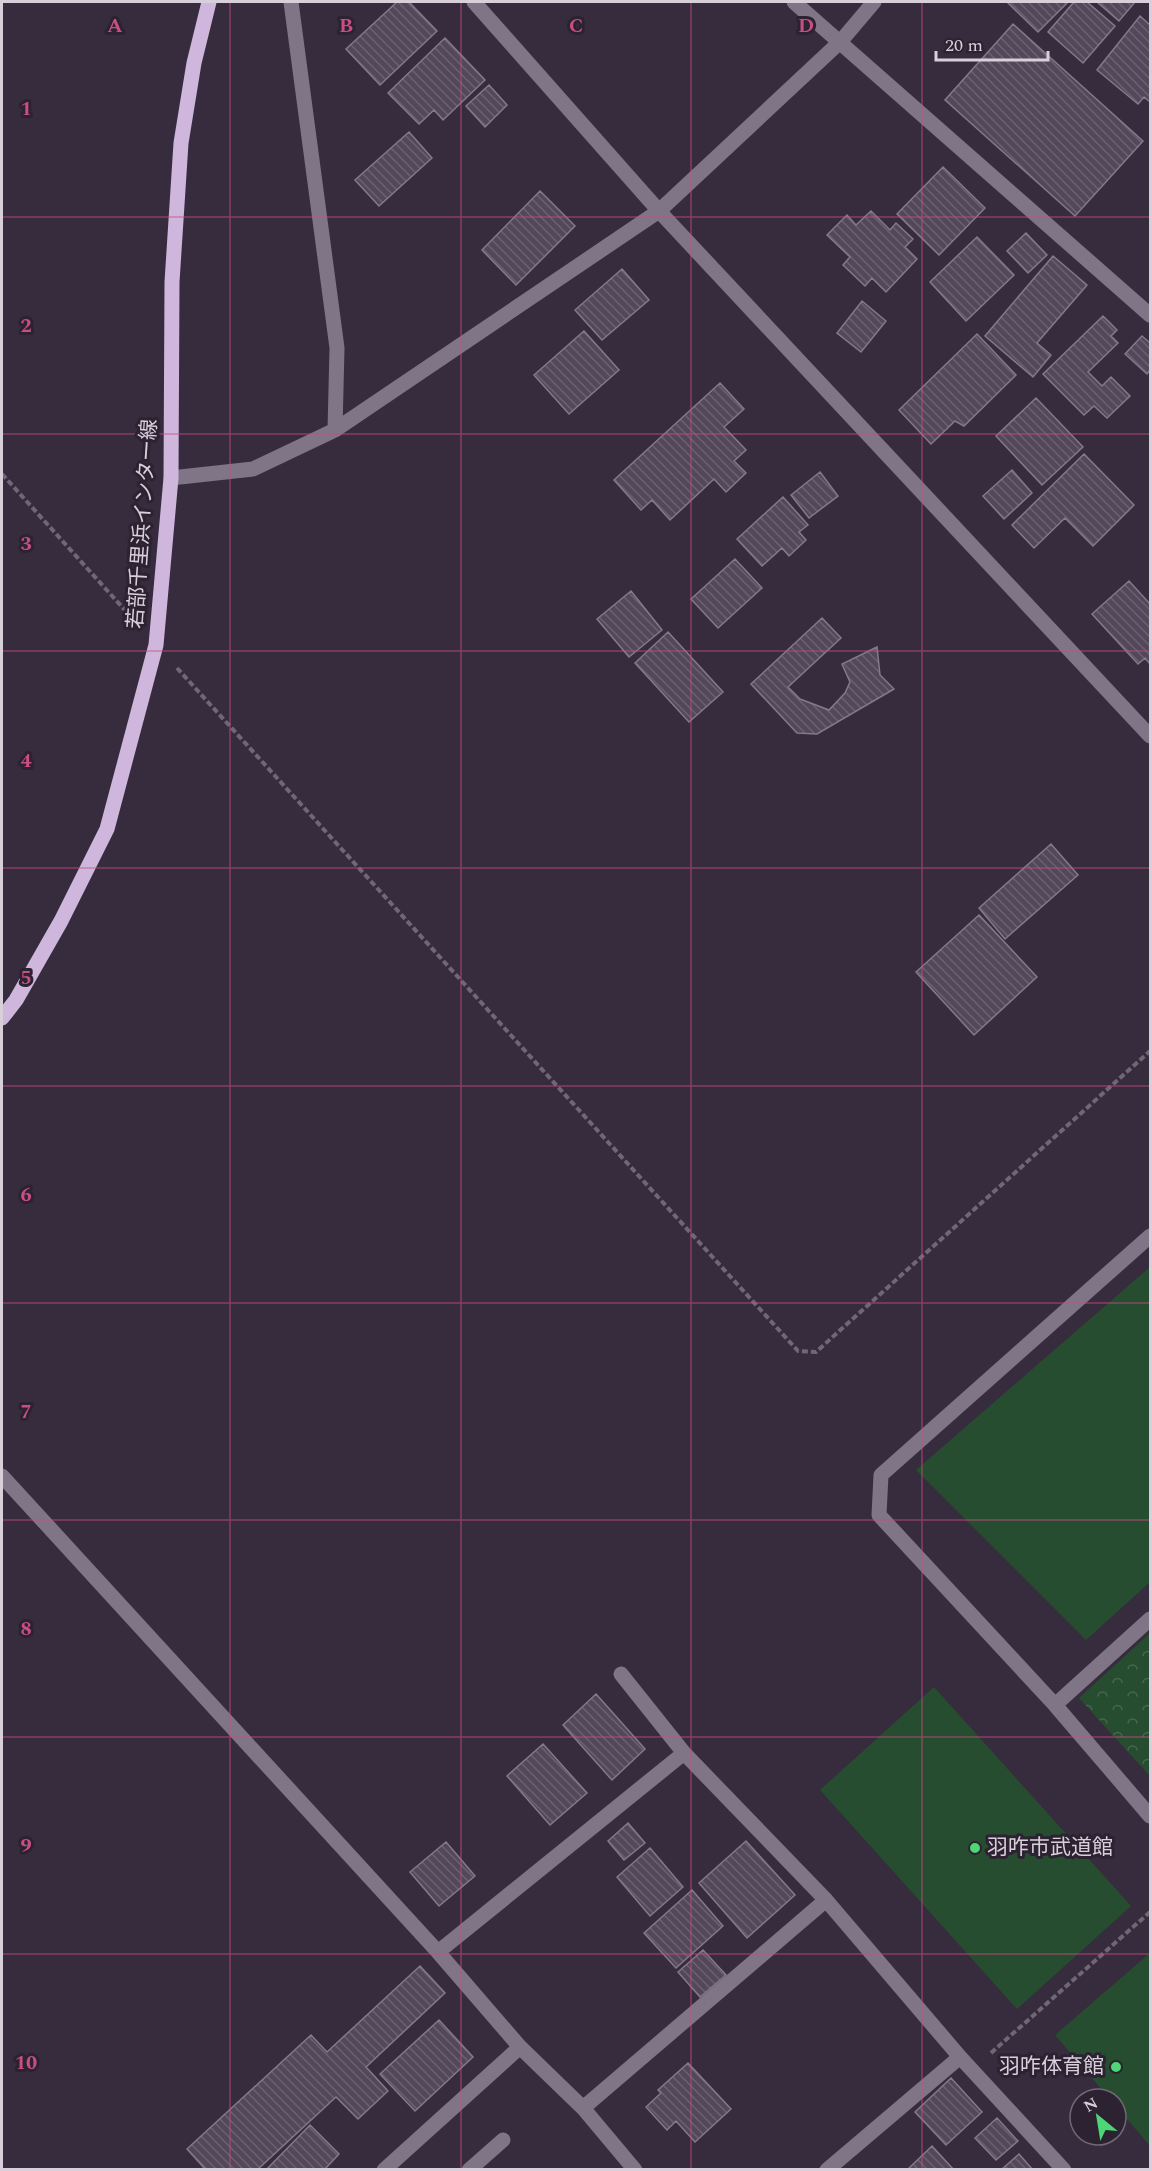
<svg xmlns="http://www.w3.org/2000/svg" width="1152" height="2171" viewBox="0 0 1152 2171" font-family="Spectral,'Noto Sans JP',serif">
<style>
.park{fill:url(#park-crowns)}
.garden{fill:#274d30}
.building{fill:url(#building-back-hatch);stroke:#85788c;stroke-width:1.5}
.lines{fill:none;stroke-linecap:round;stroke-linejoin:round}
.path{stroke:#706776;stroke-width:4;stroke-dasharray:6 3;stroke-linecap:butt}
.minor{stroke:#807487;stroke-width:15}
.major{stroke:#cfb6dd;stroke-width:15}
.grid{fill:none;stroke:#c84f81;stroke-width:1.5;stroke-opacity:0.55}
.poi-dot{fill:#4ed676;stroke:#2d2232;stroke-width:2}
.labels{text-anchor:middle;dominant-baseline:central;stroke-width:6;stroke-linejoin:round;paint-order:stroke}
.street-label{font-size:21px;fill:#d7d0db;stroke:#2d2232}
.poi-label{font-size:21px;fill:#d7d0db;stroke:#2d2232;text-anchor:start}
.grid-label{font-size:20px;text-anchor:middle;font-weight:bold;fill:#c84f81;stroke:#2d2232;stroke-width:6;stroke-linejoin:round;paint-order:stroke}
</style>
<defs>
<pattern id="park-crowns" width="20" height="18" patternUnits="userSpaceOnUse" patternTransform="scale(1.5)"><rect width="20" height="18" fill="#274d30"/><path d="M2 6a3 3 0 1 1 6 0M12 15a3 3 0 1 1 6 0" fill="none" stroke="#46664d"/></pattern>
<pattern id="building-back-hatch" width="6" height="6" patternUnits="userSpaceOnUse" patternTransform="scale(1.5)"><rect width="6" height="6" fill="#53475a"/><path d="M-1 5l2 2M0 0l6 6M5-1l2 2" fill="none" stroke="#6b6071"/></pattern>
</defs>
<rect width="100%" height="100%" fill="#372c3d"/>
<path class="park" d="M1150,1633v143l-71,-78z"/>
<path class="garden" d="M1150,1267v315l-64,58 -170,-170z
M934,1687l197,219 -114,103 -197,-219z
M1150,1953v193l-34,-40v-7h-6l-55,-64z"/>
<path class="building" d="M397,2h12l28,29 -57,54 -34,-36z
M1007,2h61l-30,30z
M1074,2h13l28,24 -32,37 -35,-31z
M1097,2h38l-16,19z
M1140,16l10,9v77l-6,-5 -6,7 -41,-34z
M1013,24l130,117 -68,75 -130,-116z
M445,38l40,42 -42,40 -9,-10 -15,14 -31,-31z
M489,85l18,20 -22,22 -19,-21z
M409,132l23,26 -53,48 -24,-26z
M943,167l42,41 -46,47 -42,-41z
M540,191l35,35 -59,59 -34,-35z
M871,211l19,19 6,-7 17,16 -8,8 12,12 -31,33 -14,-14 -7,8 -22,-21 7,-8 -23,-22 20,-20 9,10z
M1026,233l21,22 -19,18 -21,-22z
M977,237l37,38 -48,46 -36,-39z
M1053,256l34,29 -50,58 14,12 -18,22 -48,-41z
M622,269l27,31 -47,40 -27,-30z
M862,301l24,20 -25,31 -24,-19z
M1103,316l14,14 -6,6 7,7 -30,29 14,14 9,-9 19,19 -23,22 -13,-12 -10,9 -41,-41z
M584,331l35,39 -50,44 -35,-39z
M977,334l39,41 -52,51 -9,-5 -24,23 -32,-34z
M1142,336l8,7v27l-3,4 -22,-20z
M720,383l24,26 -20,18 22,23 -12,11 12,12 -20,19 -12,-13 -44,41 -18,-20 -11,10 -27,-30z
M1036,398l47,49 -41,38 -46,-49z
M1084,454l50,51 -41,41 -28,-28 -31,30 -22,-23z
M1012,470l20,23 -28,26 -21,-23z
M820,472l18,24 -29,22 -18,-23z
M783,497l25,28 -9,7 7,8 -17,16 -7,-8 -20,18 -25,-27z
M735,559l27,29 -44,40 -27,-29z
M1129,581l21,23v60l-5,-6 -7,6 -46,-50z
M631,591l31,39 -33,27 -32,-38z
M822,618l19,20 -53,49 12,12 29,11 16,-17 5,-11 -8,-18 35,-17 3,28 14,14 -77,45 -20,-1 -46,-49z
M668,632l55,60 -34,30 -54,-59z
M1051,844l27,31 -73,64 -26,-31z
M979,915l58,62 -63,58 -58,-63z
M596,1694l49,55 -33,31 -49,-55z
M543,1744l44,49 -37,32 -43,-49z
M628,1823l17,20 -21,17 -16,-19z
M746,1841l49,54 -48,43 -48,-55z
M446,1842l29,34 -36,30 -29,-34z
M650,1848l33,39 -33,29 -33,-39z
M692,1890l31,36 -47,42 -32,-35z
M703,1950l23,25 -26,22 -22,-25z
M420,1966l25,27 -79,74 22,24 -30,28 -22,-22 -79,73h-51l-19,-21 124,-114 16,17z
M439,2020l34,37 -58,54 -35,-37z
M688,2063l43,46 -36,33 -19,-21 -9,9 -21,-23 15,-14 -3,-3z
M951,2078l31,34 -36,33 -31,-33z
M997,2118l21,23 -22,19 -21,-22z
M310,2125l29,29 -15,16h-58z
M932,2146l22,24h-47z
M1019,2154l14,16h-32z"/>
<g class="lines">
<path class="path" d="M2,474l130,144
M177,668l621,683 18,1 334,-301
M991,2053l159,-141"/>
<path class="minor" d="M474,2l185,209 491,525
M794,2l356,313
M335,430l324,-219 182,-170 33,-39
M171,478l82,-9 82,-39 2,-82 -46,-346
M1150,1236l-269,239 -2,40 176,190 95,111
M2,1476l436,476 82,95 63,61 52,62
M621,1674l63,79 142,147 134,157 104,113
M1055,1705l95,-86
M438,1952l246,-199
M583,2108l243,-208
M384,2170l136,-123
M469,2170l34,-30
M827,2170l133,-113"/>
<path class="major" d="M2,1018l14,-18 45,-79 46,-92 49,-184 15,-167 1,-196 9,-139 13,-80 15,-61"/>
</g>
<path class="grid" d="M230,2v2168M461,2v2168M691,2v2168M922,2v2168M2,217h1148M2,434h1148M2,651h1148M2,868h1148M2,1086h1148M2,1303h1148M2,1520h1148M2,1737h1148M2,1954h1148"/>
<g class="poi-dot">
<circle cx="975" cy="1848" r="6"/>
<circle cx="1116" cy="2067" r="6"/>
</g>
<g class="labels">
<g class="street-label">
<text transform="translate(143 524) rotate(-86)">若部千里浜インター線</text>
</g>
<g class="poi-label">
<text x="987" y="1848">羽咋市武道館</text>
<text x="1104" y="2067" text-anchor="end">羽咋体育館</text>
</g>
</g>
<g class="grid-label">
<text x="115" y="32">A</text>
<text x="346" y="32">B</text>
<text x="576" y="32">C</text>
<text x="806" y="32">D</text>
<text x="26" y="115">1</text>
<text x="26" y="332">2</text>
<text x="26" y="550">3</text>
<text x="26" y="767">4</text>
<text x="26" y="984">5</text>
<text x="26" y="1201">6</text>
<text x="26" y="1418">7</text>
<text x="26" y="1635">8</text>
<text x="26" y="1852">9</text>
<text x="26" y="2069">10</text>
</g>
<rect width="1152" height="2171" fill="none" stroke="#d7d0db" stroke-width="6"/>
<g transform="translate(1098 2117) rotate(330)"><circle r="28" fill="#2d2232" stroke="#716876" stroke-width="1.5"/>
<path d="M0-4.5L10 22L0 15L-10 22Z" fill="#4ed676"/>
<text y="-9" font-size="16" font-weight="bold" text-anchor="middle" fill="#d7d0db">N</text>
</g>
<path d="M936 51v9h112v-9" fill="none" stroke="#d7d0db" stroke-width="3"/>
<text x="945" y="51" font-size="18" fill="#d7d0db" stroke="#2d2232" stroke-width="4.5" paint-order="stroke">20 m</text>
</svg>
